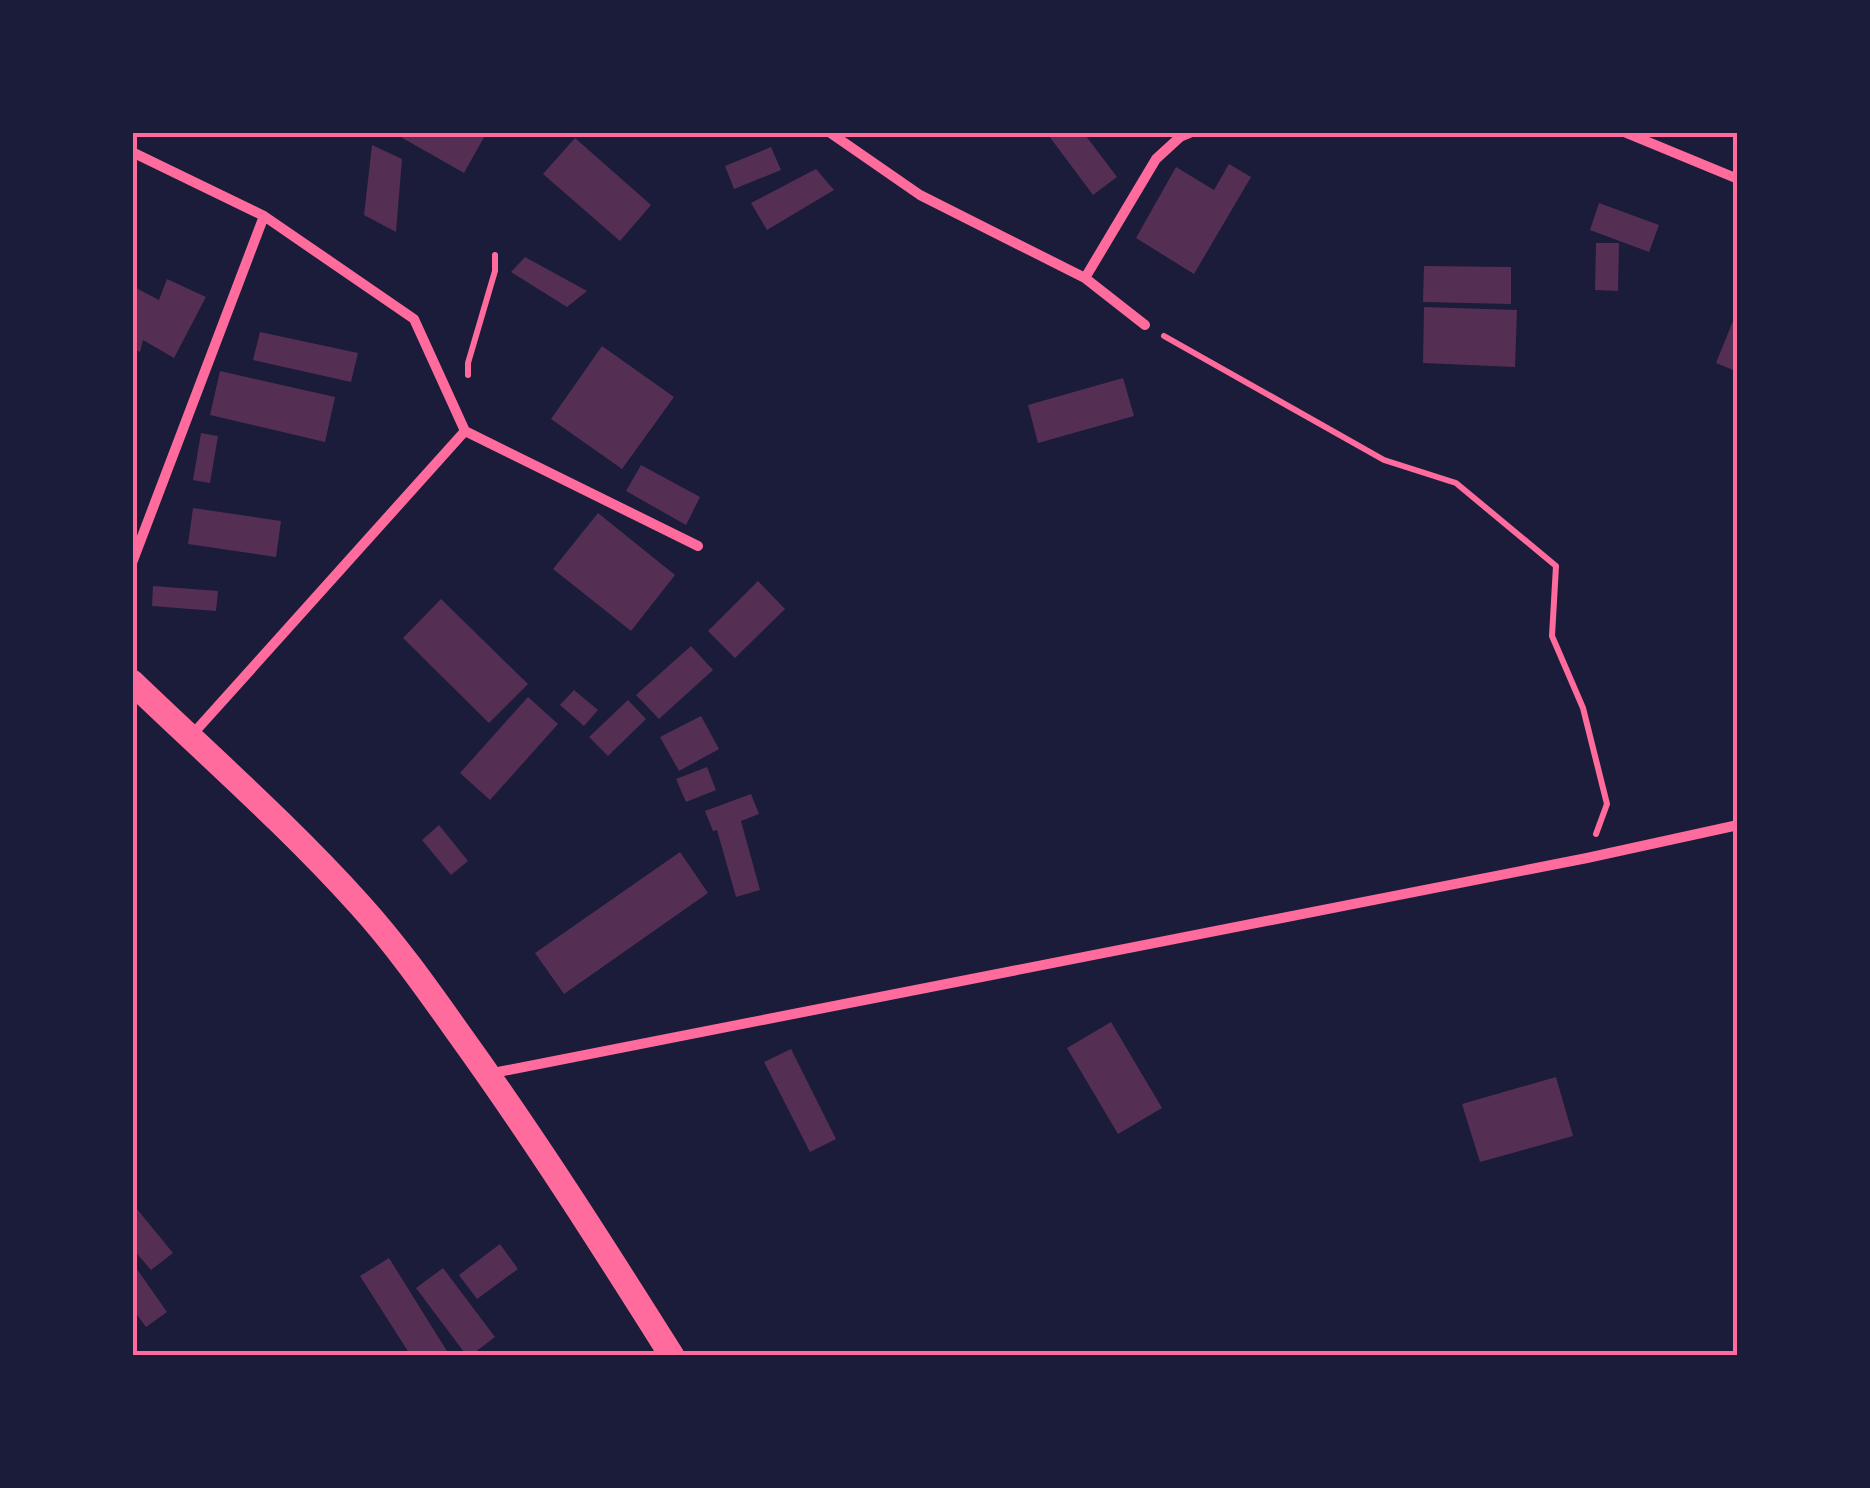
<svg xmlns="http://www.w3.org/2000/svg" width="1870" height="1488" viewBox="0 0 1870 1488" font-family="Figtree,sans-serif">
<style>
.building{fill:#542f53}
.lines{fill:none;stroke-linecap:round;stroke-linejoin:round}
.path{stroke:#ff6b9d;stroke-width:6}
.minor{stroke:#ff6b9d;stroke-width:10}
.primary{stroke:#ff6b9d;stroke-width:25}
.neatline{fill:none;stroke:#ff6b9d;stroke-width:4}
</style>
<rect width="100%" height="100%" fill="#1b1b3a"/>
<path class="building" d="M392,132h95l-23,41z
M1046,132h37l34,45 -24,18z
M575,138l76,67 -31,36 -77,-67z
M372,145l30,14 -6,73 -32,-17z
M771,147l10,23 -47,19 -9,-23z
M1229,164l22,13 -57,97 -58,-36 40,-71 38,23z
M816,169l18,21 -67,40 -16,-27z
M1599,203l60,22 -10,27 -59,-22z
M1596,243h23l-1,48 -23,-1z
M525,257l62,34 -20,16 -56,-35z
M1424,266l87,1v37l-88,-2z
M167,279l39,18 -32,61 -31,-18 -3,12 -8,-4v-62l27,14z
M1424,307l93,3 -2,57 -92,-4z
M1737,311h1v61l-22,-9z
M260,332l98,21 -7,29 -98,-22z
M602,346l72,51 -52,72 -71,-50z
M220,371l115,26 -10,45 -115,-27z
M1123,378l11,38 -96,27 -10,-38z
M201,433l17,3 -8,47 -17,-3z
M641,465l59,32 -14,28 -60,-34z
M193,508l88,13 -5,36 -88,-13z
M598,513l77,62 -44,56 -78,-62z
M758,581l27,28 -50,49 -27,-27z
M153,586l65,5 -2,20 -64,-5z
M441,599l87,85 -39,39 -86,-85z
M691,646l22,24 -54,49 -23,-24z
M574,690l24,20 -14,16 -24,-21z
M528,697l30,27 -68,76 -30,-27z
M628,700l18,19 -38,37 -19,-19z
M701,716l18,33 -40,22 -19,-34z
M707,767l9,23 -30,12 -10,-23z
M751,794l8,20 -18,7 19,69 -24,7 -19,-67 -4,1 -8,-20z
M439,825l29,36 -17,14 -29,-35z
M680,852l28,41 -144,101 -29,-41z
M1111,1022l51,86 -44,26 -51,-86z
M791,1049l45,90 -26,13 -46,-90z
M1556,1077l17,59 -93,26 -18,-58z
M132,1203l41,50 -22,17 -19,-22z
M500,1244l18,25 -41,30 -18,-24z
M389,1258l61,98h-39l-51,-80z
M132,1262l35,50 -21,15 -14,-19z
M443,1268l52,69 -25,19h-3l-51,-68z"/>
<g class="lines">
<path class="path" d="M1164,336l220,124 72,23 100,83 -4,70 31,72 24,96 -11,30
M468,375v-12l27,-92v-16"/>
<path class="minor" d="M829,132l91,63 165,83 60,47
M1624,132l114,47
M132,152l132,64 -132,347
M264,216l150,103 51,112
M1085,278l71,-119 24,-22 12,-5
M191,736l274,-305 233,115
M488,1074l1099,-216 151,-33"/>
<path class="primary" d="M132,682c77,74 157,144 228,223 38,42 70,88 102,133 74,103 142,210 210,318"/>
</g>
<rect width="1870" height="1488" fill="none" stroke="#1b1b3a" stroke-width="270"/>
<rect x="135" y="135" width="1600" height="1218" class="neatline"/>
</svg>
